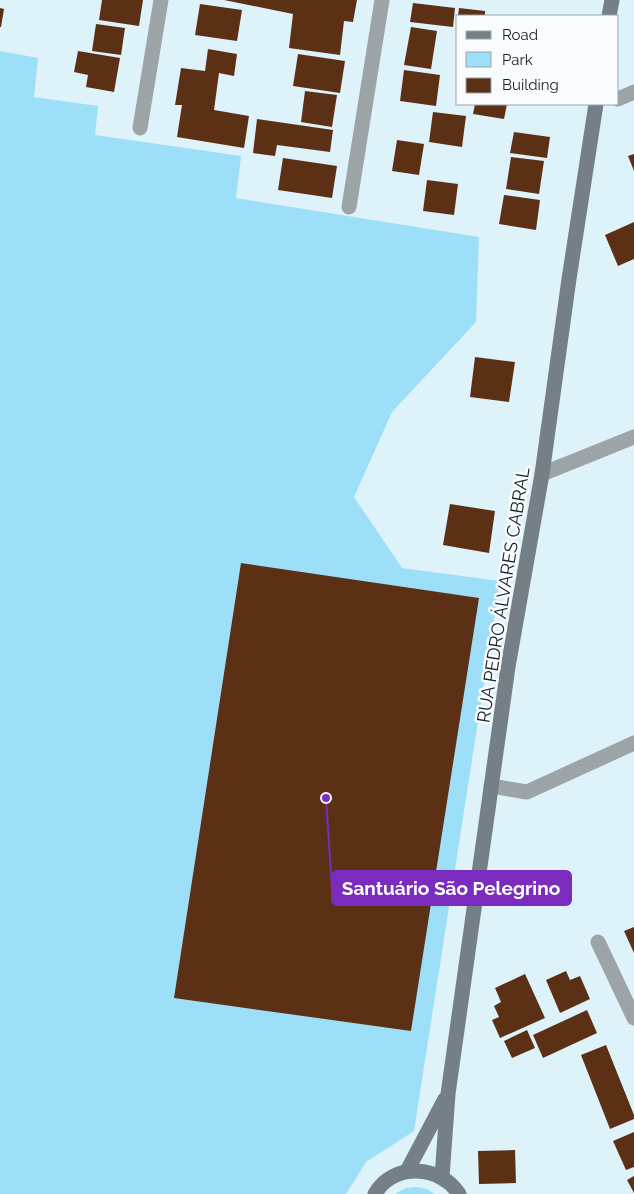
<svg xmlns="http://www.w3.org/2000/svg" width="634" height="1194" viewBox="0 0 634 1194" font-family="Raleway,sans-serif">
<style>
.green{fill:#9ddff8}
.building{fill:#5c3015}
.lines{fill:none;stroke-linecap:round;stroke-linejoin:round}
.street{stroke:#9ca4a7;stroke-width:15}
.secondary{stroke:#748085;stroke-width:15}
.labels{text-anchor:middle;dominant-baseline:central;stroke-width:5;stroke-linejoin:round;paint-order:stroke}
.street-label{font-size:18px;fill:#171f21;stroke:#f8fcfe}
.leader{fill:none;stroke:#7b2cbf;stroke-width:2}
.callout-dot{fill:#7b2cbf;stroke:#f8fcfe;stroke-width:2}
.callout{fill:#7b2cbf;stroke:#7b2cbf;stroke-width:2}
.callout-label{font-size:19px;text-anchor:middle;font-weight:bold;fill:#fff}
</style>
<rect width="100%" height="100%" fill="#def2fa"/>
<path class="green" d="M0,51l38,7 -4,39 64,9 -3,29 146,21 -5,42 243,39 -3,85 -84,90 -38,85 48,71 98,13 -86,550 -48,31 -20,32h-346z
M416,1187l11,2 8,5h-40l11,-6z"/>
<path class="building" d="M102,0h41l-4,26 -40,-6z
M224,0h133l-4,22 -9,-1 -4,34 -51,-7 4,-34z
M413,3l42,5 -2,19 -43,-5z
M200,4l42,6 -5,31 -42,-6z
M0,8l4,1 -3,18h-1z
M459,8l26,3v5h-27z
M96,24l29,4 -4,27 -29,-4z
M411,27l26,4 -6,38 -27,-4z
M208,49l29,5 -3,22 -15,-3 -5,37 35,6 -5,32 -67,-11 5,-32h-7l6,-37 24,3z
M78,51l42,7 -6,34 -28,-5 2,-12 -14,-3z
M298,54l47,7 -5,32 -47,-7z
M404,70l36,5 -4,31 -36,-5z
M305,91l32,4 -5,32 -31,-5z
M475,104h32l-3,15 -31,-5z
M433,112l33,4 -4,31 -33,-5z
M257,119l76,11 -3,22 -53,-7 -2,11 -22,-3z
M514,132l36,5 -3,21 -37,-5z
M397,140l27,4 -5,31 -27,-4z
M634,154v17l-6,-15z
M511,157l33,4 -5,33 -33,-5z
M283,158l54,8 -5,32 -54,-8z
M427,180l31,4 -4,31 -31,-4z
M504,195l36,5 -4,30 -37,-6z
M634,222v37l-16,7 -13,-31z
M475,357l40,5 -6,40 -39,-5z
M450,504l45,7 -6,42 -46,-8z
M241,563l238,35 -68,433 -237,-33z
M634,927v26l-10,-22z
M566,971l4,9 10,-4 10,23 -30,14 -14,-33z
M525,974l20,44 -45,20 -8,-18 7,-3 -5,-11 7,-4 -6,-14z
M587,1010l10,23 -54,25 -10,-23z
M527,1030l8,18 -23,10 -8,-17z
M606,1045l28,70v4l-24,10 -29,-74z
M634,1132v35l-8,3 -13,-29z
M515,1150l1,33 -37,1 -1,-33z
M634,1176v17l-7,-13z"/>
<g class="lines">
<path class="street" d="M618,99l16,-7
M140,128l21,-128
M349,207l33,-207
M542,474l92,-37
M491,786l36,6 107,-49
M598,942l36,76"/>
<path class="secondary" d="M609,16l3,-16
M407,1171l38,-72
M442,1177l6,-83 60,-427 34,-193 27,-195 27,-175
M375,1194c18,-32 66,-29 84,0"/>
</g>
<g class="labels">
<g class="street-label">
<text transform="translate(503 595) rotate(-81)">RUA PEDRO ÁLVARES CABRAL</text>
</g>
</g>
<path class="leader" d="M326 798L332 888"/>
<circle class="callout-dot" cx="326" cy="798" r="5"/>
<rect class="callout" x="332" y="871" width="239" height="34" rx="5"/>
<g class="callout-label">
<text x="451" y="895">Santuário São Pelegrino</text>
</g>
<rect x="456" y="15" width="162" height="90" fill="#f8fcfe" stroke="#9ea4a6"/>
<rect x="466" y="31" width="25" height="8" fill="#748085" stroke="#9ea4a6"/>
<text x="502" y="40" font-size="15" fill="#171f21">Road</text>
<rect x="466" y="52" width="25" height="15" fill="#9ddff8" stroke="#9ea4a6"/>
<text x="502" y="65" font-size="15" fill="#171f21">Park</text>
<rect x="466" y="78" width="25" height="15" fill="#5c3015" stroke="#9ea4a6"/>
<text x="502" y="90" font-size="15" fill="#171f21">Building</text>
</svg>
